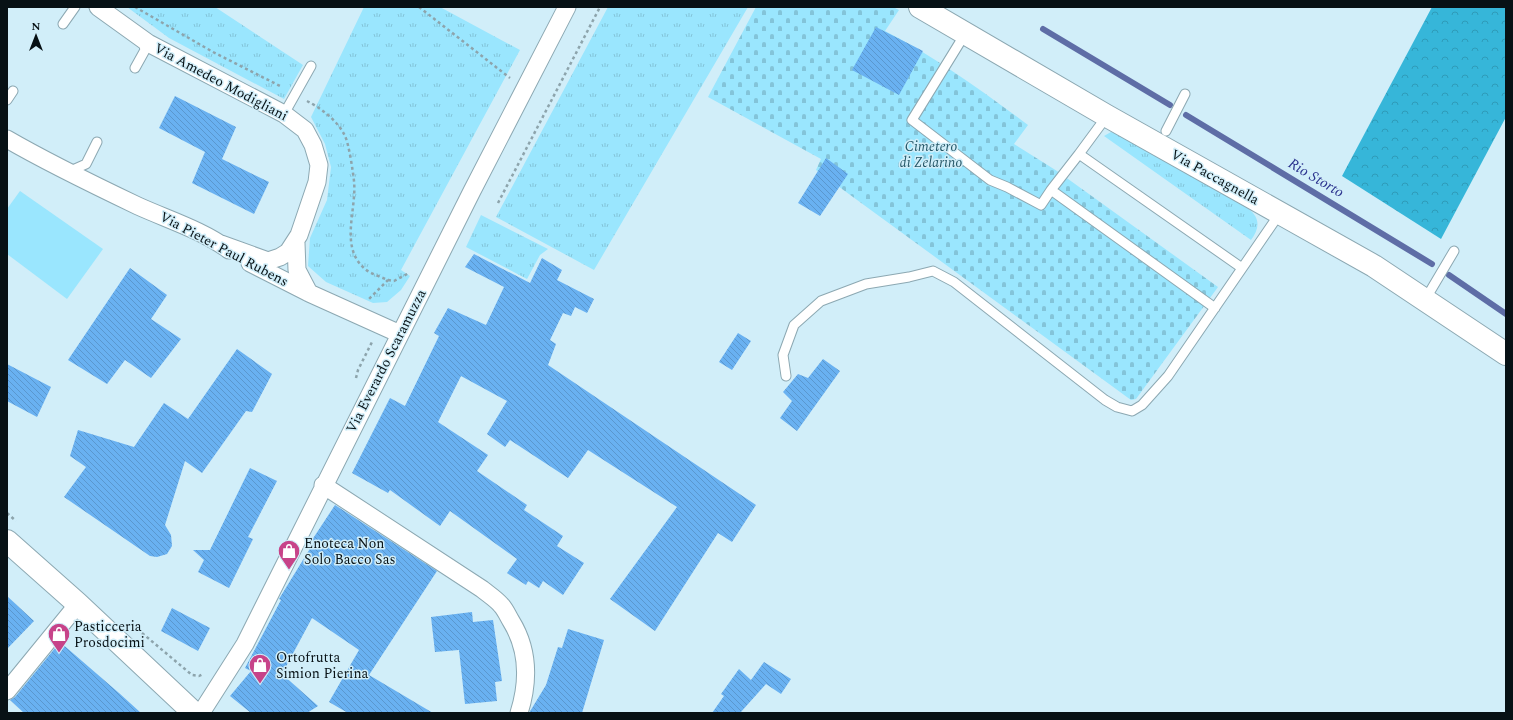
<svg xmlns="http://www.w3.org/2000/svg" width="1513" height="720" viewBox="0 0 1513 720" font-family="Spectral,serif">
<style>
.grass{fill:url(#grass-tufts)}
.forest{fill:url(#forest-crowns)}
.cemetery{fill:url(#cemetery-stones)}
.pitch{fill:#9ae6fe}
.lines{fill:none;stroke-linecap:round;stroke-linejoin:round}
.stream{stroke:#5e6da6;stroke-width:6}
.building{fill:url(#building-back-hatch)}
.lane-casing{stroke:#8ca8b2;stroke-width:11}
.street-casing{stroke:#8ca8b2;stroke-width:19}
.secondary-casing{stroke:#8ca8b2;stroke-width:24}
.primary-casing{stroke:#8ca8b2;stroke-width:24}
.path{stroke:#8da4ac;stroke-width:2.5;stroke-dasharray:3 3;stroke-linecap:butt}
.lane{stroke:#fff;stroke-width:9}
.street{stroke:#fff;stroke-width:17}
.secondary{stroke:#fff;stroke-width:22}
.primary{stroke:#fff;stroke-width:22}
.labels{text-anchor:middle;dominant-baseline:central;stroke-width:3;stroke-linejoin:round;paint-order:stroke}
.street-label{font-size:14px;fill:#071115;stroke:#d1eef9}
.park-label{font-size:14px;font-style:italic;fill:#255767;stroke:#d1eef9}
.poi-label{font-size:14px;fill:#071115;stroke:#d1eef9;text-anchor:start}
.water-label{font-size:15px;font-style:italic;fill:#2c348f;stroke:#d1eef9}
</style>
<defs>
<pattern id="grass-tufts" width="24" height="20" patternUnits="userSpaceOnUse"><rect width="24" height="20" fill="#9ae6fe"/><path d="M3 7l-1-3M5 7V3M7 7l1-3M15 17l-1-3M17 17v-4M19 17l1-3" fill="none" stroke="#83c4d9"/></pattern>
<pattern id="forest-crowns" width="20" height="18" patternUnits="userSpaceOnUse"><rect width="20" height="18" fill="#36b6d9"/><path d="M2 6a3 3 0 1 1 6 0M12 15a3 3 0 1 1 6 0" fill="none" stroke="#2e9bb9"/></pattern>
<pattern id="cemetery-stones" width="16" height="16" patternUnits="userSpaceOnUse"><rect width="16" height="16" fill="#9ae6fe"/><path d="M2 7V4a2 2 0 0 1 4 0v3zM10 15v-3a2 2 0 0 1 4 0v3z" fill="#83c4d9"/></pattern>
<pattern id="building-back-hatch" width="6" height="6" patternUnits="userSpaceOnUse"><rect width="6" height="6" fill="#69b1f1"/><path d="M-1 5l2 2M0 0l6 6M5-1l2 2" fill="none" stroke="#5a97ce"/></pattern>
</defs>
<rect width="100%" height="100%" fill="#d1eef9"/>
<path class="grass" d="M127,7h88l88,58 -19,34 -115,-61z
M364,7h76l80,43 -119,220 9,6 -9,14 -14,12 -14,1 -47,-21 -18,-16 2,-28 17,-38 4,-33 -6,-23 -14,-27z
M608,7h140l-154,263 -98,-53z
M1111,132l6,2 132,75c12,10 10,20 2,31l-147,-104z
M481,215l67,34 -8,6 -13,24 -61,-32z"/>
<path class="forest" d="M1432,7h74v110l-65,122 -99,-63z"/>
<path class="cemetery" d="M756,7h137l6,3 -14,21c52,27 96,59 143,94l-14,19 43,27 161,116 -82,112 -5,1 -315,-230 5,-11 -113,-62z"/>
<path class="pitch" d="M20,191l83,58 -36,50 -60,-45v-45z"/>
<g class="lines">
<path class="stream" d="M1043,29l127,76
M1186,115l246,149
M1449,275l57,39"/>
</g>
<path class="building" d="M876,27l47,24 -24,44 -47,-25z
M175,96l61,31 -14,32 47,23 -15,32 -62,-31 13,-31 -46,-24z
M826,158l22,16 -28,42 -22,-13z
M474,254l56,29 12,-25 20,12 -5,10 37,19 -7,14 -12,-6 -4,9 -8,-3 -13,27 6,4 -8,21 208,140 -24,37 -14,-9 -63,98 -45,-32 67,-92 -89,-57 -20,28 -58,-38 -5,7 -18,-13 20,-33 -46,-25 -23,46 50,33 -11,16 50,34 -3,5 39,26 -6,10 27,17 -21,32 -20,-14 -4,7 -11,-7 -2,4 -19,-12 10,-14 -67,-48 -10,15 -50,-36 -2,3 -36,-20 38,-75 15,8 34,-70 -5,-3 14,-25 38,17 18,-38 -39,-20z
M130,268l37,27 -16,24 30,20 -30,39 -26,-18 -18,24 -39,-24z
M738,333l13,8 -19,29 -13,-8z
M237,349l35,25 -20,38 -6,-1 -44,62 -17,-12 -20,64 6,10 1,11 -5,8 -10,3 -7,-1 -86,-59 22,-30 -16,-11 8,-26 56,17 30,-44 24,16z
M823,359l17,12 -43,60 -17,-13 12,-17 -9,-9 15,-18 10,4z
M7,364l44,23 -14,30 -30,-16z
M250,468l27,13 -29,56 5,2 -24,49 -31,-16 6,-12 -11,-10h17z
M335,505l102,66 -68,104 64,38h-85l-19,-11 30,-52 -47,-32 -30,56 36,32 -11,7h-56l-21,-17 21,-25 -6,-3 36,-68 -2,-1 35,-57 -2,-2z
M7,596l27,25 -27,28z
M172,608l38,20 -12,23 -37,-20z
M472,612l1,10 20,-2 9,61 -7,1 2,19 -32,3 -6,-54 -24,2 -4,-35z
M568,629l36,11 -22,73h-53l17,-28 12,-38 4,1z
M60,642l59,51 22,20h-117l-14,-13 5,-3z
M764,662l27,17 -10,15 -15,-10 -26,29h-28l12,-17 -3,-2 18,-25 12,11z"/>
<g class="lines">
<g class="lane-casing">
<path id="lane" d="M63,24l12,-17
M965,34l-53,86 78,60 17,7 34,18 10,-15
M135,68l10,-18 -2,-10
M7,100l6,-9
M284,114l27,-48
M1107,116l-28,38 163,114
M1166,131l19,-37
M1079,154l-28,36 164,118
M68,172l18,-8 11,-22
M1425,300l29,-49
M786,376l-3,-21 11,-30 27,-24 45,-17 43,-7 24,-6 21,11 151,118 12,7 15,4 10,-6 26,-29 112,-163"/>
</g>
<g class="street-casing">
<path id="street" d="M98,7l50,36 136,71 21,16 8,15 6,20 -2,17 -18,53 -11,17 -8,5 -12,4 -47,-17
M7,139c43,25 87,46 131,67 31,14 64,24 91,44
M296,243l1,27 12,23
M250,263l59,30 91,41
M323,485l159,104c6,5 14,10 19,16 4,4 7,11 10,16 18,29 18,60 8,92
M7,691l71,-87
M201,713l44,-69 227,-453 95,-184"/>
</g>
<g class="secondary-casing">
<path id="secondary" d="M7,541l71,63 116,109"/>
</g>
<g class="primary-casing">
<path id="primary" d="M920,7l187,109 267,150 132,88"/>
</g>
<path class="path" d="M135,7l78,45 69,35
M419,7l91,71
M307,101c14,7 31,20 38,35 4,8 8,36 9,45 3,29 -15,66 11,88 6,5 16,8 23,11l-19,19
M498,203l102,-196
M388,280l6,1 15,-8
M356,378l2,-8 14,-28
M7,513l9,8
M142,633l50,42 7,1 4,-2"/>
<use href="#lane" class="lane"/>
<use href="#street" class="street"/>
<use href="#secondary" class="secondary"/>
<use href="#primary" class="primary"/>
</g>
<defs>
<g id="shop-pin" transform="scale(1.15)"><path d="M0 17L-7.5 6A9.5 9.5 0 1 1 7.5 6Z" fill="#c74389" stroke="#d1eef9"/><path d="M-5-2.5h2.3a2.7 3.5 0 0 1 5.4 0H5L5.5 6h-11ZM-1.5-2.5h3a1.5 2.3 0 0 0-3 0Z" fill="#fff"/></g>
</defs>
<g fill-rule="evenodd">
<use href="#shop-pin" x="289" y="551"/>
<use href="#shop-pin" x="59" y="634"/>
<use href="#shop-pin" x="260" y="665"/>
</g>
<g class="labels">
<g class="street-label">
<text transform="translate(221 82) rotate(28)">Via Amedeo Modigliani</text>
<text transform="translate(1215 177) rotate(29)">Via Paccagnella</text>
<text transform="translate(224 249) rotate(28)">Via Pieter Paul Rubens</text>
<text transform="translate(386 361) rotate(-63)">Via Everardo Scaramuzza</text>
</g>
<g class="park-label">
<text x="931" y="146">Cimetero<tspan x="931" dy="16">di Zelarino</tspan></text>
</g>
<g class="poi-label">
<text x="304" y="543">Enoteca Non<tspan x="304" dy="16">Solo Bacco Sas</tspan></text>
<text x="74" y="626">Pasticceria<tspan x="74" dy="16">Prosdocimi</tspan></text>
<text x="276" y="657">Ortofrutta<tspan x="276" dy="16">Simion Pierina</tspan></text>
</g>
<g class="water-label">
<text transform="translate(1316 178) rotate(31)">Rio Storto</text>
</g>
</g>
<rect width="1513" height="720" fill="none" stroke="#071115" stroke-width="16"/>
<g transform="translate(36 36)" stroke="#d1eef9" stroke-width="3" paint-order="stroke">
<path d="M0-3L7 15L0 10L-7 15Z" fill="#071115"/>
<text y="-6" font-size="11" font-weight="bold" text-anchor="middle" fill="#071115">N</text>
</g>
</svg>
